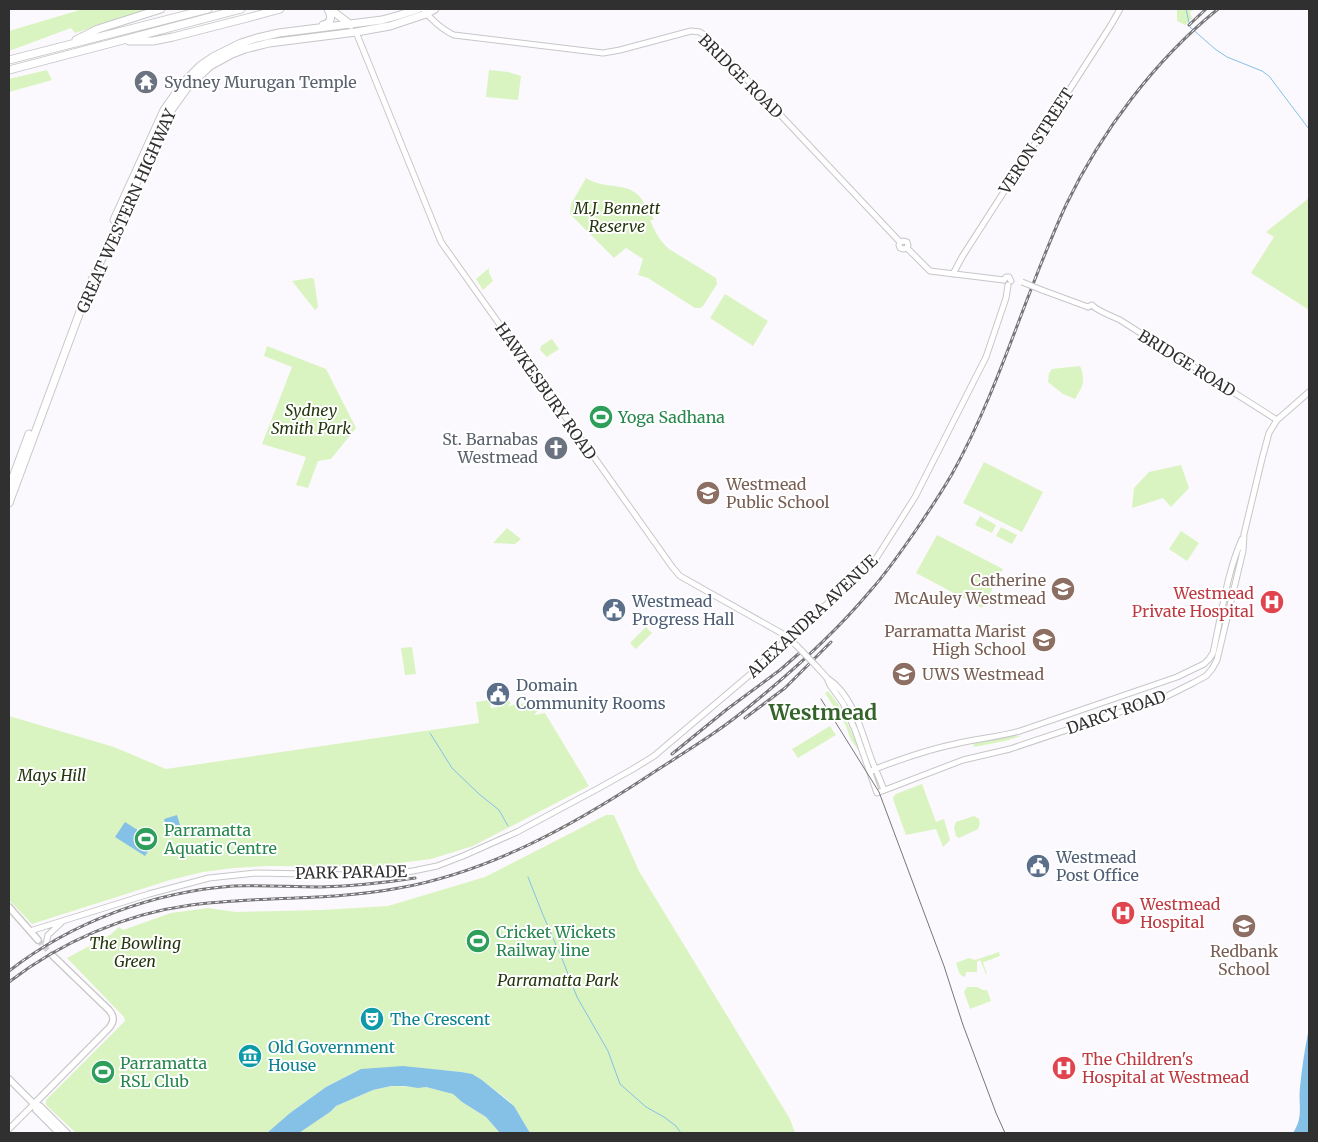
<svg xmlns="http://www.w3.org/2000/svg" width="1318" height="1142" viewBox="0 0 1318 1142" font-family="Merriweather,serif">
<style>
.green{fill:#daf4c1}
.water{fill:#85c0e6}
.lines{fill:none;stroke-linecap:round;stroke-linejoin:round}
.stream{stroke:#85c0e6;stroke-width:1}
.primary-tunnel{stroke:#d2d1d4;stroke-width:5.5;stroke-dasharray:5.5 3;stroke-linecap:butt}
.secondary-casing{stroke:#c7c6c9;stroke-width:7}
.primary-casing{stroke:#c7c6c9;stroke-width:8}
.highway-casing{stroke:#c7c6c9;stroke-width:9}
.secondary{stroke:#fff;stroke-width:5}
.primary{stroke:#fff;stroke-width:5.5}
.highway{stroke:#fff;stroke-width:7}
.tram{stroke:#777779;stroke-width:1}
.rail-casing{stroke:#777779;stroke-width:3}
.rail{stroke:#fff;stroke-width:1;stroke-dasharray:4;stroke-linecap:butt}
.secondary-bridge-casing{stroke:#c7c6c9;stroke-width:7;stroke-linecap:butt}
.secondary-bridge{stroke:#fff;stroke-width:5}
.labels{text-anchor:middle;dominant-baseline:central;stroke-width:4;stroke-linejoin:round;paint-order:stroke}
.street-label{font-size:16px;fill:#303031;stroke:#fff}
.worship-label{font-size:16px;fill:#5b616d;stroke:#fff;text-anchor:start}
.park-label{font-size:16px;font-style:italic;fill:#25360d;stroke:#fff}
.leisure-label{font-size:16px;fill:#27864d;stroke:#fff;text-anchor:start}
.education-label{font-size:16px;fill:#785e54;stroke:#fff;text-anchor:start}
.health-label{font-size:16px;fill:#be3a42;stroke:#fff;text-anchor:start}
.service-label{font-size:16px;fill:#4e5e75;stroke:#fff;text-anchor:start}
.culture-label{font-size:16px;fill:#0d838f;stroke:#fff;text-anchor:start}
.district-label{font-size:21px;font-weight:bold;fill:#35642b;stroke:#fff}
</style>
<rect width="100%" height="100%" fill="#fbf9fd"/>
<path class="green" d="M83,9h66l-74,24 -4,-5 -62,23v-20z
M1177,9h17l-4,3 2,6 -7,7 -8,-4z
M47,70l5,10 -43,12v-13z
M489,70l19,2 13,4 -3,24 -32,-3z
M586,178c5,3 10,5 15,6 18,4 34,0 44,21l3,1 6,14h-4c5,12 10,21 19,29l47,29 1,6 -14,22 -3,2h-5l-47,-30 -10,-3 5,-16 -17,-11 -12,10 -44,-44 1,-10z
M1309,198v112l-58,-37 23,-36 -8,-5z
M489,268v5l4,8 -10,9 -7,-11z
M311,278l3,1 4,28 -3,3 -23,-29z
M725,294l43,27 -15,25 -43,-28z
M552,339l7,10 -12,8 -7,-7 1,-4z
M267,346l59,23 30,59 -25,31 -13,2 -10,27 -12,-3 10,-28 -44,-13 30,-77 -28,-11z
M1080,366c6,15 3,20 -5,33l-12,-5 -15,-12 1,-9 3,-4z
M984,462l59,30 -21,40 -59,-29z
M1181,465l8,23 -18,19 -8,-9 -31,10 2,-20 15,-16z
M980,516l16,9 -4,8 -17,-8z
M1001,527l16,8 -5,9 -16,-8z
M507,528l14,11 -6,5 -22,-1z
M1181,531l18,12 -12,18 -18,-12z
M937,535l66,34 -21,39 -66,-35z
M646,627l6,6 -16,16 -6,-6z
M412,647l4,27 -11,1 -4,-27z
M828,691l11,14 19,41v4l-8,-12 -4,-12 -21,-33z
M505,697l6,6 -4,3 19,-3 6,-5 9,9 -7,8 11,-2 44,73 -116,60 -42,13 -63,8 -100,-1 -34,2 -31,4 -33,8 -138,44 -23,-24v-184l105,31 52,22 313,-46 -3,-21 13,-2 2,8 14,-2 -6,-2z
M830,726l6,9 -38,23 -6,-9z
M1012,736h9l-16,5 -31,6 -1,-5z
M922,784l14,38 8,-3 6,21 -7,7 -7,-18 -30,6 -12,-33 -1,-5 3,-3z
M606,815h8l25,56 151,248 5,14h-265l-16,-27 -6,-6 -26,-20 -21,-8 -20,-2 -80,-1 -35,18 -36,26 -23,20h-191l-30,-28v-5l79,-79 -1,-4 -57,-59 43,-23 9,-8 4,3 48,-17 37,-5 28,4 86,-2 66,-4 97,-29z
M974,816l5,3 1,5 -2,5 -19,9 -3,-2 -2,-9 2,-5z
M999,952l1,4c-3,1 -15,6 -17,6l4,12h-1l-6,-14 -3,2v10h-11l-1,5c-6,-1 -7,-8 -9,-14l13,-5 6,2z
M967,987h10l6,3h4l4,11 -21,8 -6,-17z
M391,1086l35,1 27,7 9,8 24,15 14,16h-201l31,-21 6,-6 37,-16z"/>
<path class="water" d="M177,815l5,17 -13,4 -5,-17z
M125,822l30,19 -10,15 -30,-19z
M1309,1028v105h-16c11,-17 5,-27 7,-46 2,-20 5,-40 9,-59z
M403,1066l58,6 11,2 10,6 32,26 16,27h-30l-14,-16 -24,-15 -9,-8 -27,-7 -8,1 -13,-2h-14l-18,4 -37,16 -6,6 -31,21h-32l23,-20 36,-26 35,-18z"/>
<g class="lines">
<path class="stream" d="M1186,9l4,18 25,22 12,8 35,14 7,5 40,53
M430,733l22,35 27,26 20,16 9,16
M528,877l15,38 20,46 14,36 31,54 12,33 26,23 18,10 12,9 5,7"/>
<path class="primary-tunnel" d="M38,940l15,16"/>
<g class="secondary-casing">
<path id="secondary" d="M423,9c7,10 20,21 31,26l149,18 17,-3 71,-19 9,1 7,5 193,205
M356,32l85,210 232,326 7,8 103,58 14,12
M900,242l-1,3 1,3 3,1 4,-1
M900,242l4,-1 3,1 1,3 -1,3
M907,248l23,23 74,9
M953,274l9,-17 149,-232 9,-16
M1004,280l2,-3h3l2,4
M1042,290l46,17
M1088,307l4,-2c5,6 20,11 28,15l157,100
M819,669l8,9 3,7 13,18 12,27 22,63 86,-33 47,-11 155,-52 28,-14 13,-7 6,-7 5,-9 26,-109 1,-17 18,-75 7,-26 8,-13 32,-28
M827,678c26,17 34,52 44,80 4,11 9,21 13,32
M870,771c28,-11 56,-21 85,-27 21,-5 43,-7 65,-13l157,-54 27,-13 5,-5 4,-6c8,-36 14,-81 29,-114
M30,931l119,-37 60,-16 47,-5 100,2 28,-1 29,-3 24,-5 26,-10 54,-24 82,-44 34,-19 21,-13 99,-84 42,-41 58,-49 24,-25 38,-60 71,-140 20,-59 2,-13
M46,944l2,-9 13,-12
M9,1129l25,-25"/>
</g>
<g class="primary-casing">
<path id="primary" d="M9,907l29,33
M9,1079l25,25 6,2 27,27
M34,1104l74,-75c6,-6 7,-12 1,-19l-56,-54
M34,1104l2,6 23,23"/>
</g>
<g class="highway-casing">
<path id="highway" d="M330,9l21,16
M323,25c9,-2 9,-9 5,-16
M76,40l22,-11 63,-20
M129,41h24l20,-4 74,-19 33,-9
M9,60l199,-51
M9,70l232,-61
M114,220l50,-110 19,-27 17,-17 13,-9 28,-14 16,-5 22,-5 103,-13 18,-5 18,-6
M9,488l20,-54
M9,503l82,-221 76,-166 20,-28 23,-22 22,-12 13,-5 24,-6 87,-11 34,-6 36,-12 9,-5"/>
</g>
<use href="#secondary" class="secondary"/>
<use href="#primary" class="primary"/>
<use href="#highway" class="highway"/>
<path class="tram" d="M821,699l58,93 65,174 19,59 33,88 9,20"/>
<g class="rail-casing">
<path id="rail" d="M1189,25l17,-16
M745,718l40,-30 46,-46
M672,754l54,-44 54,-40 23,-20
M9,971c63,-49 144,-79 224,-85 29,-1 58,1 87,1 32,-1 63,-4 95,-9
M9,982c52,-40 116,-68 182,-77 69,-9 139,-4 208,-17 90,-16 173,-62 249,-112 35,-23 71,-44 103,-71 43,-35 85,-73 120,-115 17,-19 31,-40 45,-60 13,-19 25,-37 36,-56 48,-86 73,-181 114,-269 35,-73 89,-145 152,-196"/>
</g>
<use href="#rail" class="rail"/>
<g class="secondary-bridge-casing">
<path id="secondary-bridge" d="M1022,282l20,8
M797,646l22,23"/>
</g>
<use href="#secondary-bridge" class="secondary-bridge"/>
</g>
<defs>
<g id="temple-disc" transform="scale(1.25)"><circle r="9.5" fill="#6b7280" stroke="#fff"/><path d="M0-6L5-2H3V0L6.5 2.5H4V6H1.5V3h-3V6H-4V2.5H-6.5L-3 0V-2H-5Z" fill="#fff"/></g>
<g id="stadium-disc" transform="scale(1.25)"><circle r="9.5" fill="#2e9e5b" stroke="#fff"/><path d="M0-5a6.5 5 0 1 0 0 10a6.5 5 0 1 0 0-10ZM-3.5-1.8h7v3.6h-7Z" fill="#fff"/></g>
<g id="church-disc" transform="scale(1.25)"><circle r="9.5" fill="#6b7280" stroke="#fff"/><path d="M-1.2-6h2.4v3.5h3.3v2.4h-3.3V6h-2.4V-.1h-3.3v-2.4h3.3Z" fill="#fff"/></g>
<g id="school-disc" transform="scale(1.25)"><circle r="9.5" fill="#8d6e63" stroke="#fff"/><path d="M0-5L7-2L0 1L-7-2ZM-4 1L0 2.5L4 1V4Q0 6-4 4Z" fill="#fff"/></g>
<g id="hospital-disc" transform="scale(1.25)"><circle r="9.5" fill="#e0444e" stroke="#fff"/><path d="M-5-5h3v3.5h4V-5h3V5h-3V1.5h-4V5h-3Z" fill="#fff"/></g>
<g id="civic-disc" transform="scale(1.25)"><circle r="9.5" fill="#5c6f8a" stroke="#fff"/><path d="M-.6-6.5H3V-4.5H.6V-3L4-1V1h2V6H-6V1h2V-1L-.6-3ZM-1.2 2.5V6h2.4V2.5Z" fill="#fff"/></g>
<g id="university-disc" transform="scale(1.25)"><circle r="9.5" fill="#8d6e63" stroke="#fff"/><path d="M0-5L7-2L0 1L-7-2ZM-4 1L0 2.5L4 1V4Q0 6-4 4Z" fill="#fff"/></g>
<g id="theatre-disc" transform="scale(1.25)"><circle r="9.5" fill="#0f9aa8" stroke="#fff"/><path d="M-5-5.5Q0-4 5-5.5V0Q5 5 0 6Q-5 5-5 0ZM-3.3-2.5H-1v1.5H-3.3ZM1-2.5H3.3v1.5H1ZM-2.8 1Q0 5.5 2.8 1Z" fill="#fff"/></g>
<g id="museum-disc" transform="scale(1.25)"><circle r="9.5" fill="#0f9aa8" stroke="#fff"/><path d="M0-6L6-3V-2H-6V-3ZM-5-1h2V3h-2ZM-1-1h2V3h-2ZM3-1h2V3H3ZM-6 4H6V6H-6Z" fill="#fff"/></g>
</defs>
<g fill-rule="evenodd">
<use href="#temple-disc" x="146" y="82"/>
<use href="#stadium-disc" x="601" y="417"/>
<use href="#church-disc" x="556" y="448"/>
<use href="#school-disc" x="708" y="493"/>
<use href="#school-disc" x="1063" y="589"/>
<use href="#hospital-disc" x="1272" y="602"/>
<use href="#civic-disc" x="614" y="610"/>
<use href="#school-disc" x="1044" y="640"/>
<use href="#university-disc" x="904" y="674"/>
<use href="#civic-disc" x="498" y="694"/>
<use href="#stadium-disc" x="146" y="839"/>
<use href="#civic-disc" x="1038" y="866"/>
<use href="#hospital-disc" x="1123" y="913"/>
<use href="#school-disc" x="1244" y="926"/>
<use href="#stadium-disc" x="478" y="941"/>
<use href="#theatre-disc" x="372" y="1019"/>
<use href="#museum-disc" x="250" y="1056"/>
<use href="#hospital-disc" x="1064" y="1068"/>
<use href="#stadium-disc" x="103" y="1072"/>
</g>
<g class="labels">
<g class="street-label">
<text transform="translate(741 76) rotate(45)">BRIDGE ROAD</text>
<text transform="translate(1036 141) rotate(-57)">VERON STREET</text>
<text transform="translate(126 211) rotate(-66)">GREAT WESTERN HIGHWAY</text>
<text transform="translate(1187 363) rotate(32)">BRIDGE ROAD</text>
<text transform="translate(546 391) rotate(55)">HAWKESBURY ROAD</text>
<text transform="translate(812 616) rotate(-43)">ALEXANDRA AVENUE</text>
<text transform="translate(1116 712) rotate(-19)">DARCY ROAD</text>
<text transform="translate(351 872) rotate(-1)">PARK PARADE</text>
</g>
<g class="worship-label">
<text x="164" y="82">Sydney Murugan Temple</text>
<text x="538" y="439" text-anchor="end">St. Barnabas<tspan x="538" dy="18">Westmead</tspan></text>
</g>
<g class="park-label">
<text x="617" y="208">M.J. Bennett<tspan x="617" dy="18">Reserve</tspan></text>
<text x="311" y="410">Sydney<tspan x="311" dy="18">Smith Park</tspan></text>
<text x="52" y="775">Mays Hill</text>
<text x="135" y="943">The Bowling<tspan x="135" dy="18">Green</tspan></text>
<text x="558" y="980">Parramatta Park</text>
</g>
<g class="leisure-label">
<text x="618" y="417">Yoga Sadhana</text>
<text x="164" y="830">Parramatta<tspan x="164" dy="18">Aquatic Centre</tspan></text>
<text x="496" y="932">Cricket Wickets<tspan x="496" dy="18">Railway line</tspan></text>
<text x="120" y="1063">Parramatta<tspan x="120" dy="18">RSL Club</tspan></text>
</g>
<g class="education-label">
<text x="726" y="484">Westmead<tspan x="726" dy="18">Public School</tspan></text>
<text x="1046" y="580" text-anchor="end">Catherine<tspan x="1046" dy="18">McAuley Westmead</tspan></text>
<text x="1026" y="631" text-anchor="end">Parramatta Marist<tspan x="1026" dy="18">High School</tspan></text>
<text x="922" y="674">UWS Westmead</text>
<text x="1244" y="951" text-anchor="middle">Redbank<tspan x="1244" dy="18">School</tspan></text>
</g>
<g class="health-label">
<text x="1254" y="593" text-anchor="end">Westmead<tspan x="1254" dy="18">Private Hospital</tspan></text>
<text x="1140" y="904">Westmead<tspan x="1140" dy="18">Hospital</tspan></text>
<text x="1082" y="1059">The Children's<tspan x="1082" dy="18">Hospital at Westmead</tspan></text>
</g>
<g class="service-label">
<text x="632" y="601">Westmead<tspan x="632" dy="18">Progress Hall</tspan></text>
<text x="516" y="685">Domain<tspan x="516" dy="18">Community Rooms</tspan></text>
<text x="1056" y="857">Westmead<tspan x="1056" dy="18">Post Office</tspan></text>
</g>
<g class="culture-label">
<text x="390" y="1019">The Crescent</text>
<text x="268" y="1047">Old Government<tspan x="268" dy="18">House</tspan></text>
</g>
<g class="district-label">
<text x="823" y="712">Westmead</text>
</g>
</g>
<rect width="1318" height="1142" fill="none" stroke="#303031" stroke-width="20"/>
</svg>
